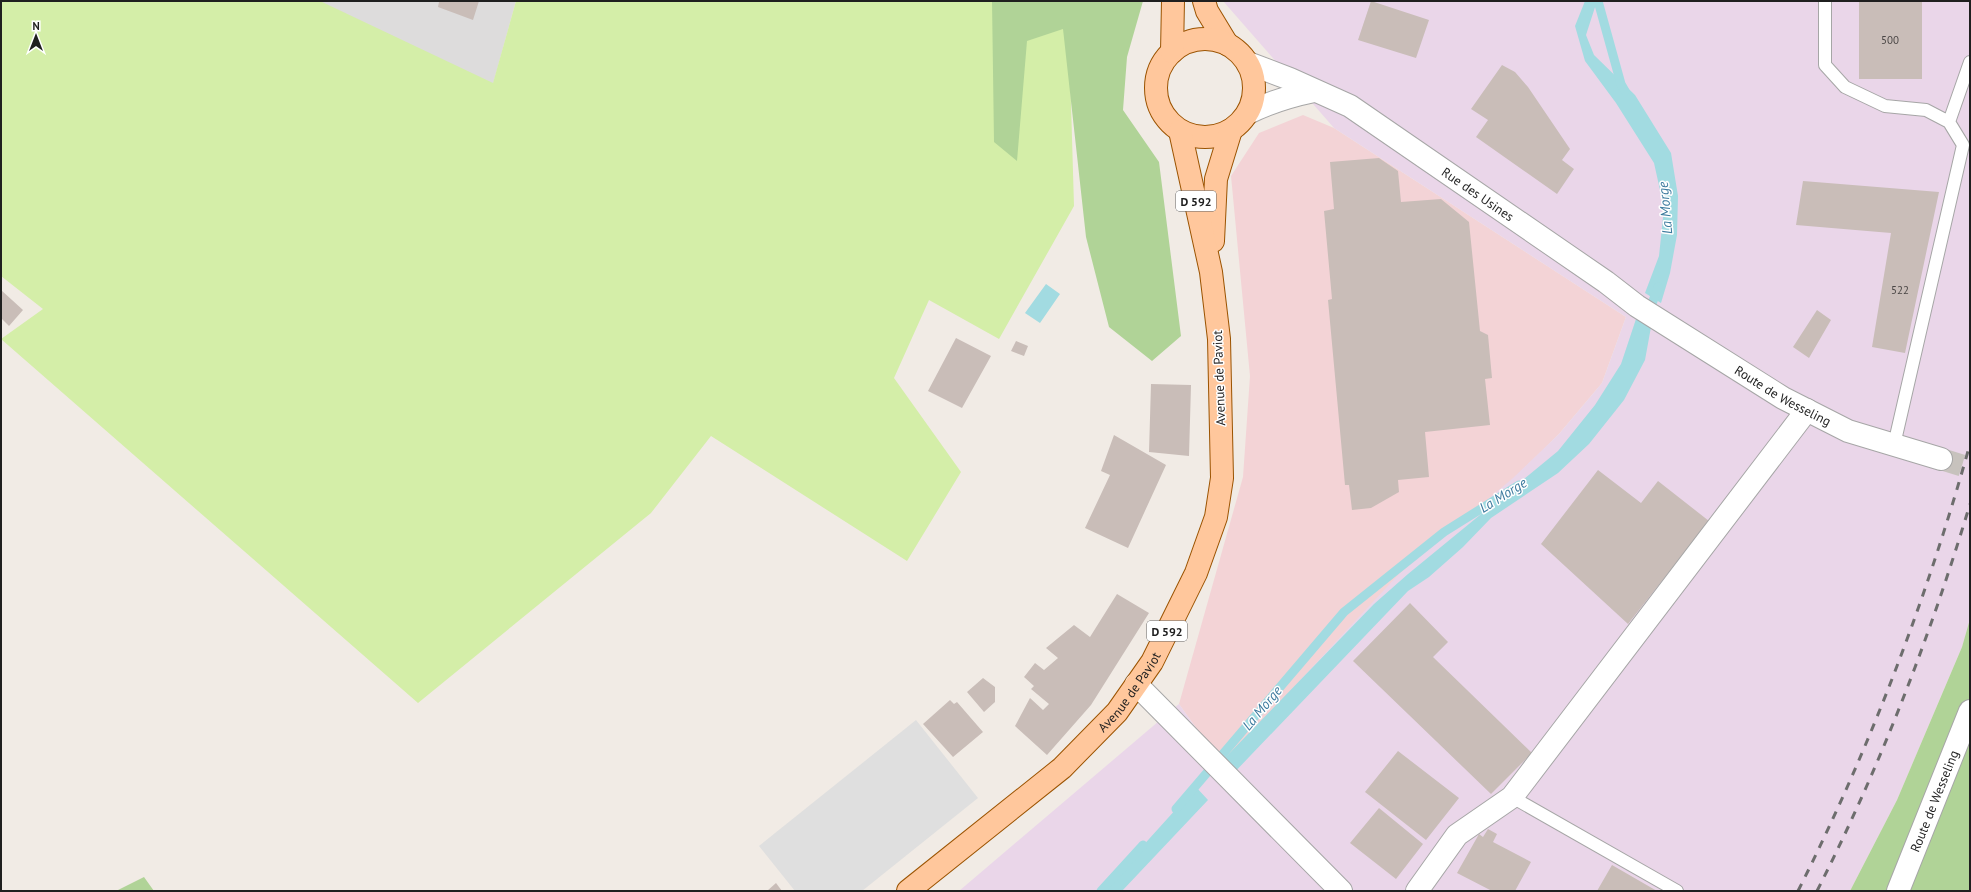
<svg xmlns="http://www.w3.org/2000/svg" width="1971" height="892" viewBox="0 0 1971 892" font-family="'PT Sans',sans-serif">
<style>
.residential{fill:#dddcdc}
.commercial{fill:#f3d3d6}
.industrial{fill:#ead6e9}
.grass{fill:#d4eea8}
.forest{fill:#b0d397}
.parking{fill:#dfdfdf}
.water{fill:#a2dbe1}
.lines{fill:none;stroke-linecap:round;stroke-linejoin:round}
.stream{stroke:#a2dbe1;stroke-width:9}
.building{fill:#c9bdb8}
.minor-tunnel{stroke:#c7c2bd;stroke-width:22;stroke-dasharray:22 11;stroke-linecap:butt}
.service-casing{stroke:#a6a6a6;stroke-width:14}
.minor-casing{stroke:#a6a6a6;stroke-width:24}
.primary-casing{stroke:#9b5300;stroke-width:24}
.service{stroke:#fff;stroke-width:12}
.minor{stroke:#fff;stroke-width:22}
.primary{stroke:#ffc79c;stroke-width:22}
.rail{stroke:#6d6d6d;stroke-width:3;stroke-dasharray:8 8;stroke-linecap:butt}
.labels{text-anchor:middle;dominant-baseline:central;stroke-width:3;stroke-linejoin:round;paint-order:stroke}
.number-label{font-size:11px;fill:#4a4645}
.shield{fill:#fff;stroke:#626262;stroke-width:1}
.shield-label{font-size:12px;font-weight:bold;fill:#1f1f1f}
.street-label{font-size:13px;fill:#1f1f1f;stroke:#fff}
.water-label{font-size:14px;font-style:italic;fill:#3c7a9e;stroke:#fff}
</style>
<rect width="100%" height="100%" fill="#f1ebe5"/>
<path class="residential" d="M309,1h207l-23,83z"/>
<path class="commercial" d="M1303,115l31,13 292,189 -24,66 -43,51 -337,330 -43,-60 64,-227 7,-101 -19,-200 28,-43z"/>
<path class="industrial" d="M1223,1h747v618l-8,28 -65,153 -47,91h-891l220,-187 43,60 177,-190 114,-96 46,-44 43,-51 24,-66 -292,-189z"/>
<path class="grass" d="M1,1h319l173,82 23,-82h552l6,205 -75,133 -70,-39 -35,78 67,94 -54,89 -196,-125 -60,77 -233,190 -417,-364 42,-30 -42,-33z"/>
<path class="forest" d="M992,1h151l-16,56 -4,53 36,52 22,174 -29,25 -43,-34 -23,-90 -23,-208 -36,12 -10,120 -23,-19z
M1970,619v272h-120l47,-91 65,-153z
M144,877l10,14h-38z"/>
<path class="parking" d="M916,720l62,78 -116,93h-67l-36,-45z"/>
<path class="water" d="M1585,1h12l-11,34 8,20 41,40 36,58 7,43 -1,39 -7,38 -9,30 -16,-10 14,-37 5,-48 -10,-45 -38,-60 -31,-42 -10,-35z
M1046,284l14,10 -20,29 -15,-10z
M1637,316l14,11 -6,33 -21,40 -35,44 -31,29 -67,45 -28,29 -34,30 -21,14 -179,187 -12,-12 157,-162 34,-30 150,-123 37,-46 26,-41z
M1196,787l12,13 -86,91h-20z"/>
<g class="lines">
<path class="stream" d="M1598,1l23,83 4,7
M1648,315l10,-28
M1176,809l168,-197 100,-80 75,-47
M1101,891l42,-46"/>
</g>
<path class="building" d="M436,1h43l-6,19 -35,-13 1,-5z
M1371,1l58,19 -13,38 -58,-18z
M1859,1h63v78h-63z
M1502,65l13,7 13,15 42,62 -8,11 12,9 -17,25 -81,-57 12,-17 -17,-11z
M1379,158l19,13 3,31 40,-3 28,23 11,109 8,4 4,43 -7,1 5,46 -65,7 4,45 -31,3 1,12 -28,16 -19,2 -3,-25h-4l-17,-185 4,-1 -8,-88 10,-2 -4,-47z
M1803,181l136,11 -34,161 -33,-6 19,-114 -95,-8z
M1,290l22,20 -14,16 -8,-8z
M1817,310l14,10 -22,38 -16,-11z
M956,338l35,18 -29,52 -34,-17z
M1016,341l12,5 -4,10 -13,-5z
M1151,384l40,1 -2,71 -40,-4z
M1114,435l52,30 -38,83 -43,-20 25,-53 -9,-4z
M1598,470l43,33 17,-22 51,40 -81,103 -87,-80z
M1117,594l32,19 -58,92 -44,50 -32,-29 15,-28 13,12 6,-6 -18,-15 3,-3 -10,-9 11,-14 9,7 14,-12 -12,-10 28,-23 16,12z
M1410,603l38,39 -15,15 99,96 -41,41 -138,-133z
M983,678l12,9v15l-11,10 -17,-20z
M950,700l4,4 3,-2 26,30 -30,25 -30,-33z
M1398,751l61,47 -33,42 -61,-48z
M1379,808l44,36 -27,35 -46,-36z
M1488,829l9,5 -4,8 38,20 -16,29h-23l-35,-18 22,-39 4,3z
M1612,865l45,26h-60z
M776,883l6,8h-15z"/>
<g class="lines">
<path class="minor-tunnel" d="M1941,459l29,9"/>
<g class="service-casing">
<path id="service" d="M1825,1v64l20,22 40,19 41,4 23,12 14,23 -69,300
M1949,122l21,-60
M1512,797l165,94"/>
</g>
<g class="minor-casing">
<g id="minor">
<path id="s1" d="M1248,63l42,16 60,27 256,176 31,24 146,92 65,33 93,28"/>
<path d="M1248,113c22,-11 42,-17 66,-22"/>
<path d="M1136,684l205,207"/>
<path d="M1417,891l40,-56 55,-38 295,-387"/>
<path id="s2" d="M1898,891l72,-180"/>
</g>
</g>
<g class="primary-casing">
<g id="primary">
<path d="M1204,1l3,10 20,33"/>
<circle cx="1205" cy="88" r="49"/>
<path d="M1172,52l1,-51"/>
<path d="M1213,241l3,-62 15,-49"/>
<path id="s3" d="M908,891l154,-123 55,-56 35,-50 44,-89 20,-56 6,-39 -3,-139 -8,-67 -31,-141"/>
</g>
</g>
<use href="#service" class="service"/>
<use href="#minor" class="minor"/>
<use href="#primary" class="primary"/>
<path class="rail" d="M1798,891c72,-143 129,-293 172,-447
M1817,891c63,-124 113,-254 153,-387"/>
</g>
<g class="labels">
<g class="number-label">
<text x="1890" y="40">500</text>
<text x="1900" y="290">522</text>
</g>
<g class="shield">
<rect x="1176" y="191" width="40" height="20" rx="3"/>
<rect x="1147" y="621" width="40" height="20" rx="3"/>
</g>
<g class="shield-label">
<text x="1196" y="201">D 592</text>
<text x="1167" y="631">D 592</text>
</g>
<g class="street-label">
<text stroke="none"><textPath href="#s1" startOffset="266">Rue des Usines</textPath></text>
<text transform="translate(1219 378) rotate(-92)">Avenue de Paviot</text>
<text stroke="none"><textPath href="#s1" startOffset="632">Route de Wesseling</textPath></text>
<text stroke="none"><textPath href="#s3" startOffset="299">Avenue de Paviot</textPath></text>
<text stroke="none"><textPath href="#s2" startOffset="97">Route de Wesseling</textPath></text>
</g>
<g class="water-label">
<text transform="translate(1665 208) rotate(-95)">La Morge</text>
<text transform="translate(1503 495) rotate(-32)">La Morge</text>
<text transform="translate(1262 708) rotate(-50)">La Morge</text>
</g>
</g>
<rect width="1971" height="892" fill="none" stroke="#1f1f1f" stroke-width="4"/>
<g transform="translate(36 36)" stroke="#ffffff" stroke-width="3" paint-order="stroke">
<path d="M0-3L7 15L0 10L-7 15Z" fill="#1f1f1f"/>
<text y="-6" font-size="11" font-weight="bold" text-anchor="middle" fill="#1f1f1f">N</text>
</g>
</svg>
